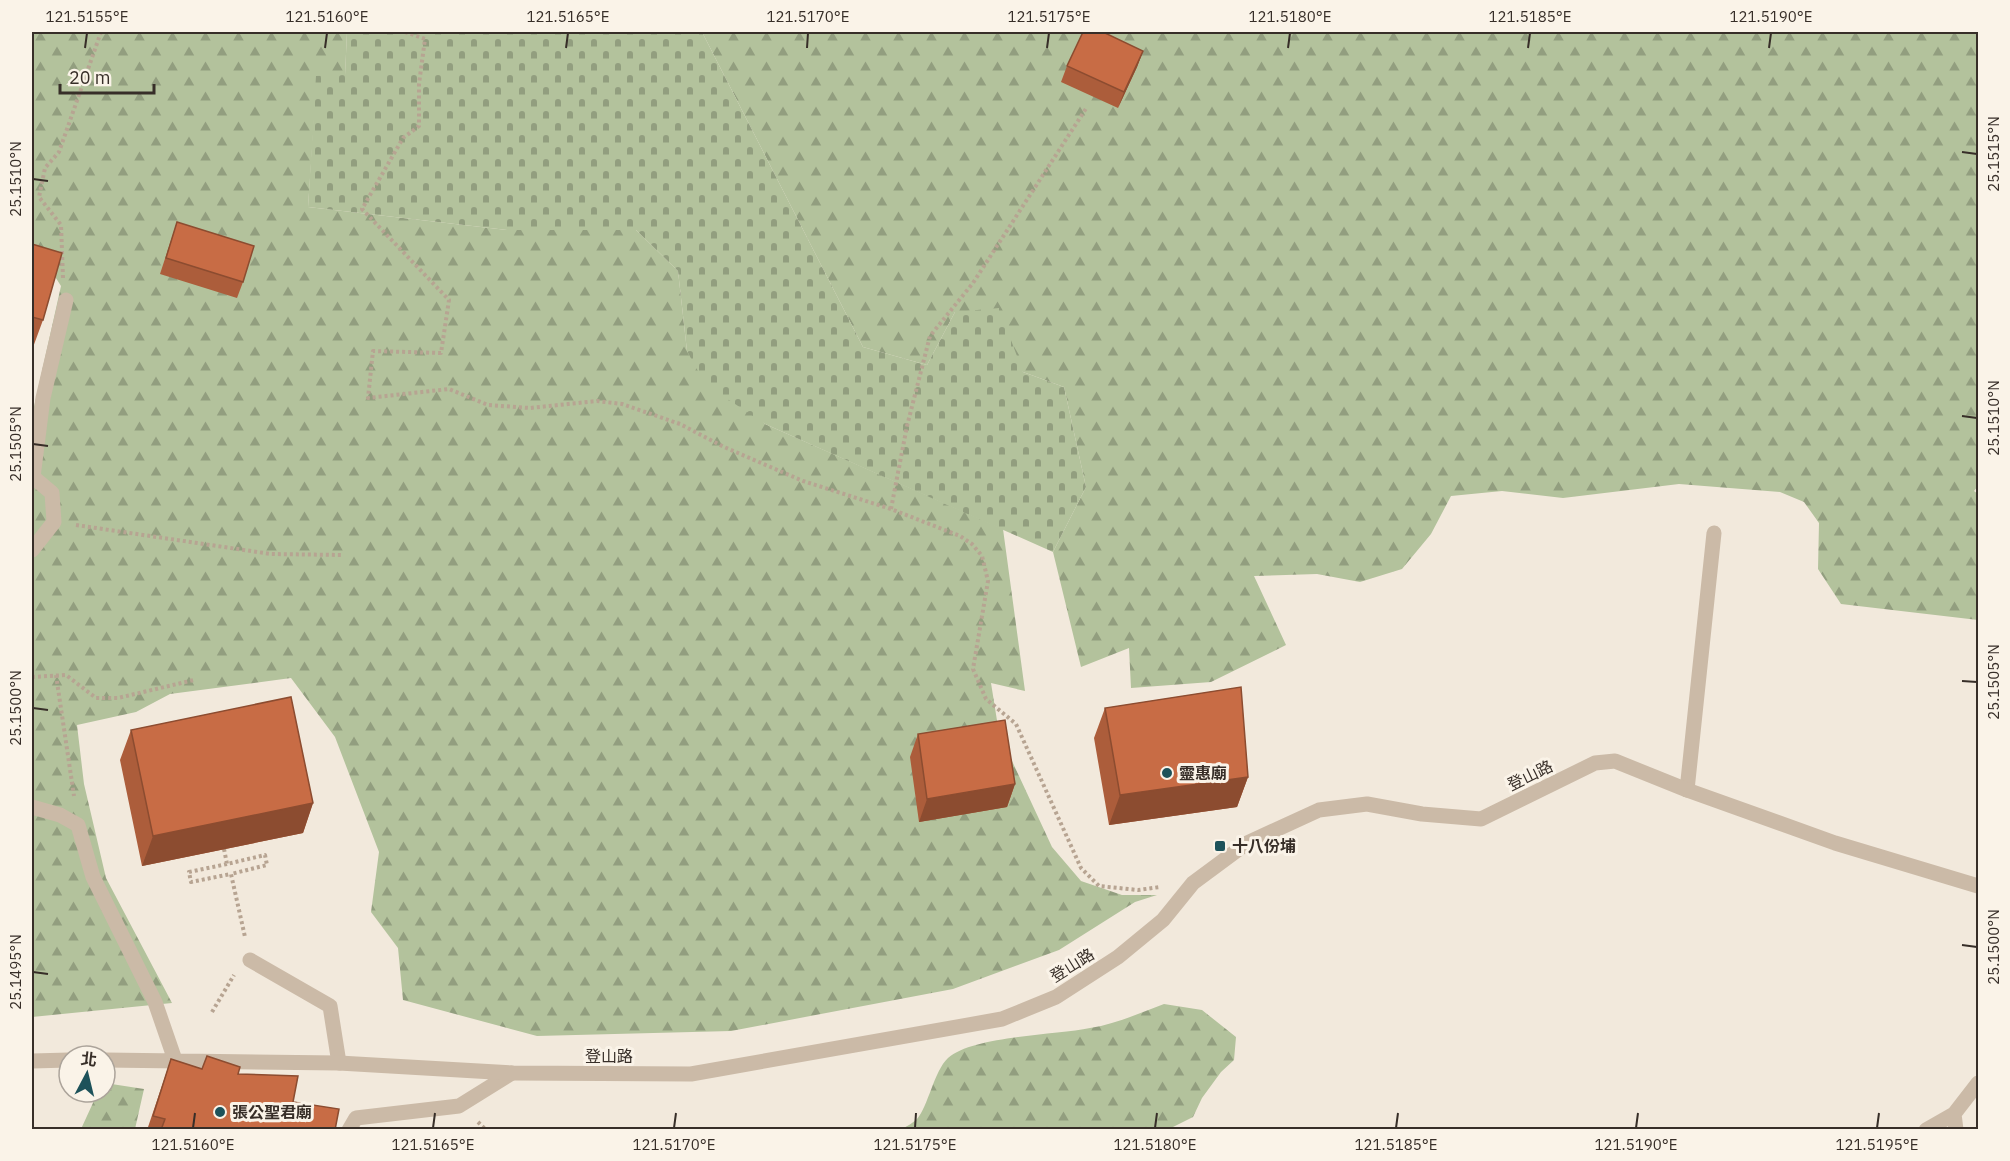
<svg xmlns="http://www.w3.org/2000/svg" width="2010" height="1161" viewBox="0 0 2010 1161" font-family="'IBM Plex Sans','Noto Sans TC',sans-serif">
<style>
.forest{fill:url(#forest-firs)}
.cemetery{fill:url(#cemetery-stones)}
.lines{fill:none;stroke-linecap:round;stroke-linejoin:round}
.path{stroke:#b7a492;stroke-width:4;stroke-dasharray:3 3;stroke-linecap:butt}
.lane{stroke:#cbbaa7;stroke-width:15}
.street{stroke:#cbbaa7;stroke-width:15}
.wall{fill:#ac5d3b}
.shaded-wall{fill:#8c4c30}
.building{fill:#c86c45;stroke:#8c4c30;stroke-width:1.5}
.ticks{fill:none;stroke:#372e28;stroke-width:2}
.poi-dot{fill:#1d525a;stroke:#faf3e8;stroke-width:2}
.labels{text-anchor:middle;dominant-baseline:central;stroke-width:6;stroke-linejoin:round;paint-order:stroke}
.poi-label{font-size:16px;font-weight:bold;fill:#372e28;stroke:#faf3e8;text-anchor:start}
.street-label{font-size:16px;fill:#372e28;stroke:#faf3e8}
.neatline{fill:none;stroke:#372e28;stroke-width:2}
.ticks-label{font-size:15px;text-anchor:middle;fill:#372e28}
</style>
<defs>
<pattern id="forest-firs" width="22" height="20" patternUnits="userSpaceOnUse" patternTransform="scale(1.5)"><rect width="22" height="20" fill="#b3c29c"/><path d="M5 1l3.5 6h-7zM16 11l3.5 6h-7z" fill="#929e7f"/></pattern>
<pattern id="cemetery-stones" width="16" height="16" patternUnits="userSpaceOnUse" patternTransform="scale(1.5)"><rect width="16" height="16" fill="#b3c29c"/><path d="M2 7V4a2 2 0 0 1 4 0v3zM10 15v-3a2 2 0 0 1 4 0v3z" fill="#929e7f"/></pattern>
</defs>
<rect width="100%" height="100%" fill="#f2e9dc"/>
<path class="forest" d="M32,32h315l-2,44h-28l-9,131 199,23h129l42,41 9,80 78,73 238,105 22,162 -34,-8 8,50 53,114 29,34 41,14h35l-22,7 -76,48 -106,39 -222,42 -194,5 -134,-36 -5,-52 -27,-36 8,-60 -44,-115 -44,-59 -121,16 -34,18 -59,13 7,59 22,94 66,125 -140,14v-601l29,-130 -25,-39 -4,-1z
M702,32h1276v454l-4,5 4,3v126l-137,-16 -23,-35 1,-46 -15,-21 -24,-10 -101,-8 -116,14 -61,-7 -51,5 -20,38 -29,35 -42,13 -43,-8 -63,2 32,69 -75,37 -80,6 -2,-40 -48,19 -28,-115 33,-65 -22,-100 -41,-15 -68,-60 -28,53 -64,-18z
M1164,1004l38,6 34,27 -2,23 -13,12 -19,26 -9,19 -24,12h-267c5,-3 11,-6 15,-10 11,-12 17,-48 31,-61 25,-22 108,-23 142,-30 26,-4 50,-15 74,-24z
M105,1083l39,6 -9,40h-54l17,-37h7z"/>
<path class="cemetery" d="M347,32h355l161,315 64,18 28,-53 44,-4 24,64 41,15 22,100 -33,65 -288,-128 -60,-40 -18,-33 -9,-80 -42,-41h-129l-199,-23 8,-131 29,-1z"/>
<g class="lines">
<path class="path" d="M405,32l20,7 -6,45v42l-16,12 -41,71 87,91 -8,53 -68,-2 -5,47 81,-9 39,16 42,3 67,-7 25,3 58,20 44,23 79,34 88,28 69,27 12,8 10,12 6,25 -15,88 13,30 30,25 65,144 18,18 39,4 22,-3
M63,278l-2,-53 -22,-28 6,-29 14,-16 42,-120
M891,509l16,-83 23,-90 43,-53 114,-176
M76,525l195,29 71,1
M56,675l18,121
M32,677l34,-2 30,23h22l76,-18
M224,849l3,15 38,-9 2,10 -36,9 14,63
M227,864l-38,8 2,10 40,-8
M212,1012l22,-37
M478,1122l8,8"/>
<path class="lane" d="M1687,790l27,-257
M250,960l80,46 9,57
M349,1130l7,-12 103,-12 53,-33"/>
<path class="street" d="M32,550l22,-28 -2,-29 -19,-16 10,-79 23,-98
M32,807l28,8 18,10 15,52 62,125 20,58
M105,1060l234,3 173,10 179,1 311,-55 54,-22 62,-40 45,-37 30,-37 54,-40 72,-33 48,-6 55,10 59,5 114,-56 20,-2 72,29 148,53 143,43
M32,1061l37,-1
M1926,1130l28,-16
M1956,1130l-2,-16 24,-31"/>
</g>
<path class="wall" d="M1143,51l-6,16 -19,41 -57,-26 6,-16z
M177,222l66,60 -6,16 -77,-24z
M32,244l11,76 -11,30z
M1105,708l143,69 -11,30 -128,18 -15,-87z
M131,730l182,73 -10,30 -161,33 -22,-106z
M918,734l97,50 -8,23 -88,15 -9,-65z
M171,1059l31,10 36,5 55,28 42,28h-188z"/>
<path class="shaded-wall" d="M1143,51l-6,16 -19,41 6,-16z
M1248,777l-11,30 -128,18 11,-30z
M1015,784l-8,23 -88,15 8,-23z
M313,803l-10,30 -161,33 11,-30z"/>
<path class="building" d="M1083,32h20l40,19 -19,41 -57,-26z
M177,222l77,24 -11,36 -77,-24z
M32,244l30,9 -19,67 -11,-3z
M1241,687l7,90 -128,18 -15,-87z
M291,697l22,106 -160,33 -22,-106z
M1005,720l10,64 -88,15 -9,-65z
M207,1056l33,11 -2,7 60,2 -5,26 46,7 -4,21h-174l4,-11 -12,-3 18,-57 31,10z"/>
<path class="ticks" d="M85,48l2,-15M325,48l2,-15M566,48l2,-15M807,48l1,-15M1047,48l2,-15M1288,48l2,-15M1528,48l2,-15M1769,48l2,-15M1962,152l15,2M33,179l15,2M1962,416l15,2M33,444l15,2M1962,681l15,1M33,708l15,2M1962,945l15,2M33,972l15,2M193,1128l2,-15M433,1128l2,-15M674,1128l2,-15M915,1128l1,-15M1155,1128l2,-15M1396,1128l2,-15M1636,1128l2,-15M1877,1128l2,-15"/>
<g class="poi-dot">
<circle cx="1167" cy="773" r="6"/>
<rect x="1214" y="840" width="12" height="12" rx="3"/>
<circle cx="220" cy="1112" r="6"/>
</g>
<g class="labels">
<g class="poi-label">
<text x="1179" y="773">靈惠廟</text>
<text x="1232" y="846">十八份埔</text>
<text x="232" y="1112">張公聖君廟</text>
</g>
<g class="street-label">
<text transform="translate(1530 775) rotate(-26)">登山路</text>
<text transform="translate(1072 965) rotate(-32)">登山路</text>
<text x="609" y="1056">登山路</text>
</g>
</g>
<rect width="2010" height="1161" fill="none" stroke="#faf3e8" stroke-width="66"/>
<g transform="translate(87 1074) rotate(7)"><circle r="28" fill="#faf3e8" stroke="#aca49b" stroke-width="1.5"/>
<path d="M0-4.5L10 22L0 15L-10 22Z" fill="#1d525a"/>
<text y="-9" font-size="16" font-weight="bold" text-anchor="middle" fill="#372e28">北</text>
</g>
<path d="M60 84v9h94v-9" fill="none" stroke="#372e28" stroke-width="3"/>
<text x="69" y="84" font-size="18" fill="#372e28" stroke="#faf3e8" stroke-width="4.5" paint-order="stroke">20 m</text>
<rect x="33" y="33" width="1944" height="1095" class="neatline"/>
<g class="ticks-label">
<text x="87" y="22">121.5155°E</text>
<text x="327" y="22">121.5160°E</text>
<text x="568" y="22">121.5165°E</text>
<text x="808" y="22">121.5170°E</text>
<text x="1049" y="22">121.5175°E</text>
<text x="1290" y="22">121.5180°E</text>
<text x="1530" y="22">121.5185°E</text>
<text x="1771" y="22">121.5190°E</text>
<text transform="translate(1994 154) rotate(-90)" y="5">25.1515°N</text>
<text transform="translate(16 179) rotate(-90)" y="5">25.1510°N</text>
<text transform="translate(1994 418) rotate(-90)" y="5">25.1510°N</text>
<text transform="translate(16 444) rotate(-90)" y="5">25.1505°N</text>
<text transform="translate(1994 682) rotate(-90)" y="5">25.1505°N</text>
<text transform="translate(16 708) rotate(-90)" y="5">25.1500°N</text>
<text transform="translate(1994 947) rotate(-90)" y="5">25.1500°N</text>
<text transform="translate(16 972) rotate(-90)" y="5">25.1495°N</text>
<text x="193" y="1150">121.5160°E</text>
<text x="433" y="1150">121.5165°E</text>
<text x="674" y="1150">121.5170°E</text>
<text x="915" y="1150">121.5175°E</text>
<text x="1155" y="1150">121.5180°E</text>
<text x="1396" y="1150">121.5185°E</text>
<text x="1636" y="1150">121.5190°E</text>
<text x="1877" y="1150">121.5195°E</text>
</g>
</svg>
